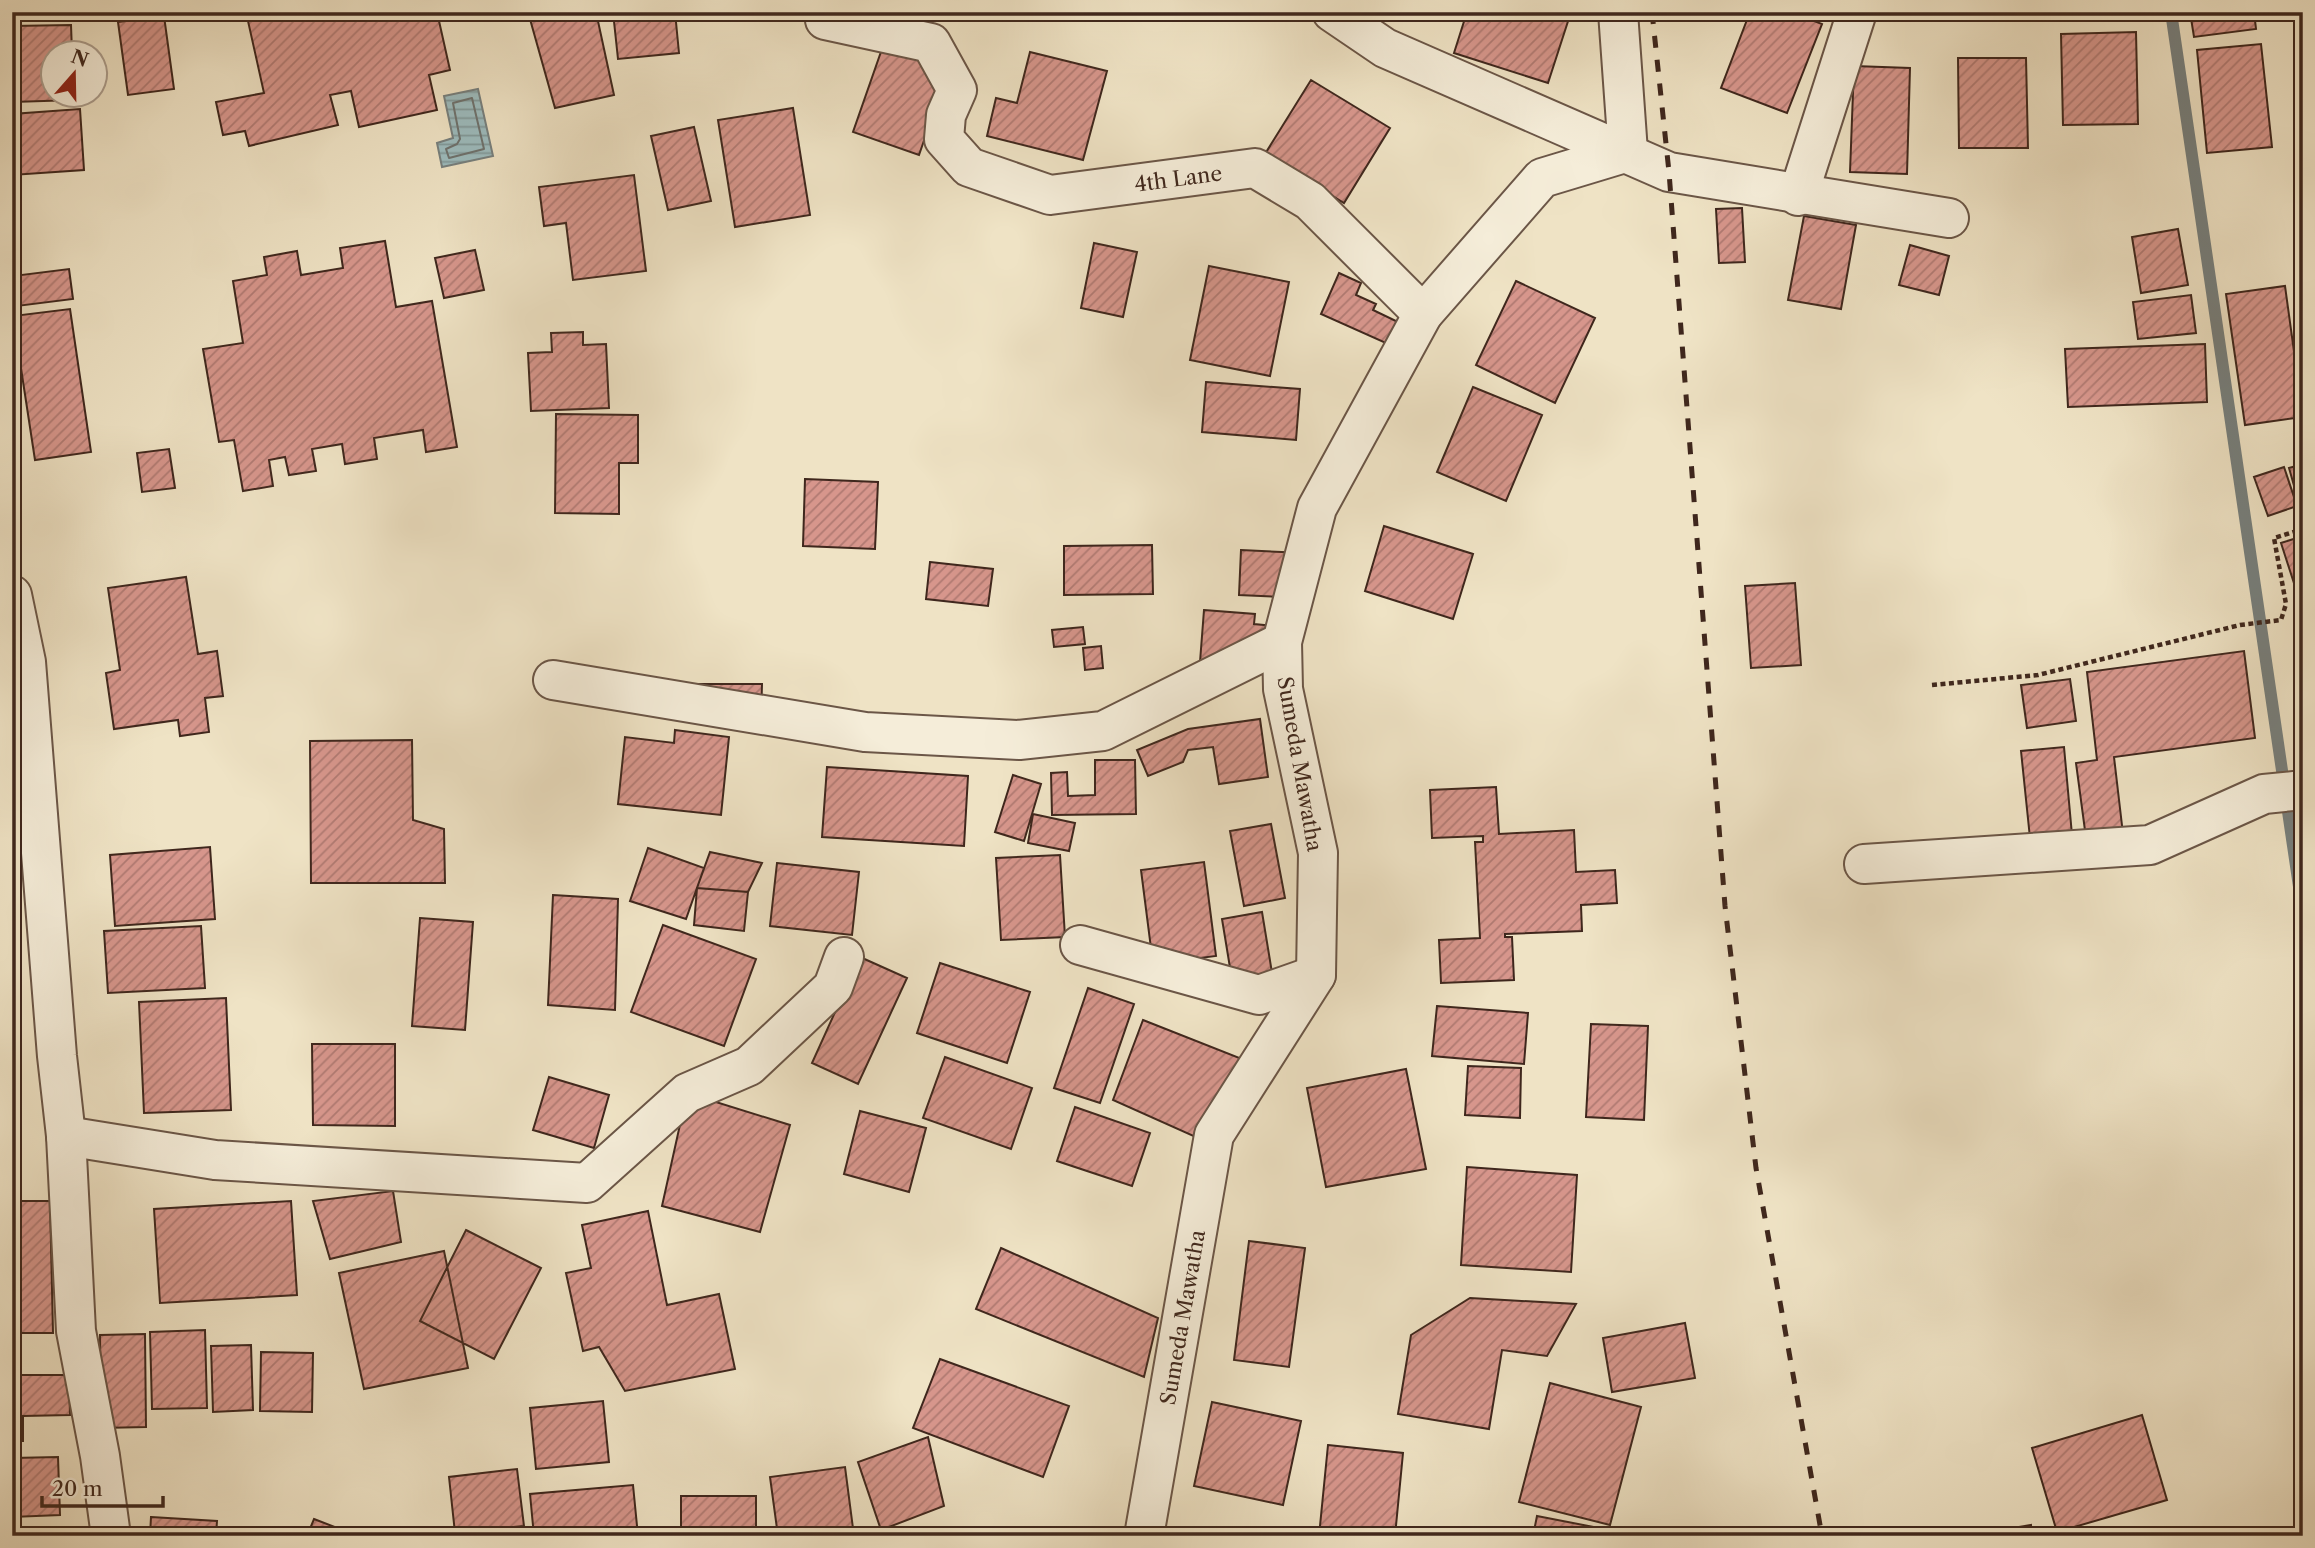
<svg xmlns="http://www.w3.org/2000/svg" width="2315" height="1548" viewBox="0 0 2315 1548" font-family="'Libre Caslon Text',serif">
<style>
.water{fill:url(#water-rules);stroke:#77807e;stroke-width:2}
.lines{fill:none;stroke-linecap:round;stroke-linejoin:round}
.shore{stroke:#6e726e;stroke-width:2}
.stream{stroke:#77807e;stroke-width:12}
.building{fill:url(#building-hatch);stroke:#3f271d;stroke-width:2}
.minor-casing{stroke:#6b5647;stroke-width:42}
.path{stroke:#3f271d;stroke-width:4.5;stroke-dasharray:5 3.5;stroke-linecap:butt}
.minor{stroke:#f5edd9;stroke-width:38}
.rail{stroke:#3f271d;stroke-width:5;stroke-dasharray:12 12;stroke-linecap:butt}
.labels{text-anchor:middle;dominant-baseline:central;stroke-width:7;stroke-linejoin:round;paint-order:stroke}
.street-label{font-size:21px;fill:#3f271d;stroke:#f5edd9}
</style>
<defs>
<pattern id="water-rules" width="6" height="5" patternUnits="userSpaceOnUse" patternTransform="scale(1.75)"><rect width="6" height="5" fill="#9dbcbe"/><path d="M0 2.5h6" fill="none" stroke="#81999a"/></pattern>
<pattern id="building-hatch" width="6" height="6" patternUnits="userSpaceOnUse" patternTransform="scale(1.75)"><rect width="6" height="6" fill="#d7968c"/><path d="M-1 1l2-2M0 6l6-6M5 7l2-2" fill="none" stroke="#b07a72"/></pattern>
</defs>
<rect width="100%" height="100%" fill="#efe3c5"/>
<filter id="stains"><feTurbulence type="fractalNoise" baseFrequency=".00286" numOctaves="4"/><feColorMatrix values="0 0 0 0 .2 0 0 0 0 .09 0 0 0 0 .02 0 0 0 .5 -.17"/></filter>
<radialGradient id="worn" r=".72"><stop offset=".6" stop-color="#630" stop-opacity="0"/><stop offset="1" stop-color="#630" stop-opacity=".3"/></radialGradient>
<path class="water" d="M478,89l15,67 -51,11 -5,-24 16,-5 -9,-42z"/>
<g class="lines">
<path class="shore" d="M472,98l12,51 -35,9 -3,-9 11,-5 3,-5 -7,-36z"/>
<path class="stream" d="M2171,12l132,902"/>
</g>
<path class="building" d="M246,12h191l13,58 -21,5 8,35 -78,17 -8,-36 -21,4 8,30 -89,21 -4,-15 -22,4 -7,-33 48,-9z
M528,12h68l18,83 -59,13z
M613,12h62l4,41 -61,6z
M1467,12h104l-23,71 -94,-30z
M1750,12h41l31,12 -35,89 -66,-25z
M2190,12h64l2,17 -62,8z
M164,16l10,73 -46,6 -10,-73z
M71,25l1,27h-20v42h22v6l-61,2 -1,-76z
M2136,32l2,92 -75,1 -2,-91z
M2261,44l11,103 -65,6 -10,-103z
M883,46l66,22 -30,87 -66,-23z
M1030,52l77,19 -24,89 -96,-24 9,-38 21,5z
M1958,58h68l2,90h-69z
M1854,66l56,2 -3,106 -57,-2z
M1311,80l79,48 -46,75 -79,-49z
M793,108l17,107 -75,12 -17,-107z
M80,109l4,61 -72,5v-61z
M694,127l17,74 -43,9 -17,-74z
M634,175l12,96 -73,9 -7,-57 -22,3 -5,-39z
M1742,208l3,54 -26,1 -3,-54z
M1804,216l52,9 -15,84 -53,-9z
M2178,229l10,56 -47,8 -9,-56z
M385,241l11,66 36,-6 25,146 -31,5 -3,-22 -49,8 3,21 -32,5 -3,-20 -30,5 4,22 -27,4 -4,-18 -16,3 4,26 -30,5 -9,-51 -15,2 -16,-93 40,-6 -10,-62 34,-6 -3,-18 33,-6 4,24 42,-7 -3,-20z
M1094,243l43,9 -14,65 -42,-9z
M1910,245l39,11 -10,39 -40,-10z
M475,250l9,40 -40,8 -9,-40z
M1209,266l80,16 -19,94 -80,-16z
M69,269l4,30 -56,7 -4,-30z
M1339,273l22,10 -5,12 20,9 -3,6 25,12 -10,22 -67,-30z
M1516,281l79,37 -40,85 -79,-38z
M2285,286l18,131 -58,8 -19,-131z
M2191,295l5,38 -58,6 -5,-37z
M70,309l21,143 -56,8 -22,-144z
M583,332v13l23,-1 3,64 -78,3 -3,-58 24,-1 -1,-19z
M2205,344l2,58 -139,5 -3,-58z
M1206,382l94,7 -4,51 -94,-8z
M1473,387l69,28 -36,86 -69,-29z
M556,414l82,1v48h-19v51l-64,-1z
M169,449l6,39 -33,4 -5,-39z
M2303,464v50h-1l-13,-46z
M2284,467l13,39 -29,10 -14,-39z
M805,479l73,3 -3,67 -72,-3z
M1384,526l89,28 -20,65 -88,-28z
M2303,536v75l-22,-68z
M1152,545l1,49 -89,1v-49z
M1241,550l63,3 -2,45 -63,-3z
M930,562l63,7 -5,37 -62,-7z
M186,577l12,77 19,-3 6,45 -18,2 4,34 -29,4 -2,-16 -64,9 -8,-56 14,-3 -12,-82z
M1795,583l6,82 -50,3 -6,-82z
M1204,610l51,4 -1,10 20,2 -74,36z
M1083,627l2,17 -31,3 -2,-17z
M1101,646l2,22 -18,2 -2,-22z
M2244,651l11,87 -141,19 9,77 -37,4 -10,-75 21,-3 -10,-88z
M2070,679l6,42 -49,7 -6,-43z
M698,684h64l-1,35 -64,-2z
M1260,719l8,58 -49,7 -6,-37 -25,3 -5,12 -35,14 -11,-26 51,-21z
M675,730l54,7 -8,78 -103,-11 7,-67 49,6z
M412,740l1,80 31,9 1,54h-134l-1,-142z
M2064,747l8,88 -42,3 -9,-87z
M1095,760h40l1,54 -84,1 -1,-42 16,-1 1,24 27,-1z
M827,767l141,9 -4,70 -142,-9z
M1013,775l28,9 -17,57 -29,-9z
M1496,787l3,47 75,-4 2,42 39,-2 2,33 -36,2 1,26 -77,3v3h7l2,43 -73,3 -2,-43 41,-2 -5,-96h8v-6l-51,2 -2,-48z
M1033,814l42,9 -6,28 -41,-8z
M1271,824l14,74 -41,8 -14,-75z
M210,847l5,72 -100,7 -5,-71z
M648,848l56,20 -18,51 -56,-18z
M710,852l52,11 -14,29 -51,-4z
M1060,855l5,82 -64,3 -5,-82z
M1204,862l12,94 -63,8 -12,-94z
M777,863l82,9 -7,63 -82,-9z
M697,888l51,4 -4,39 -50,-6z
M553,895l65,4 -3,111 -67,-5z
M1262,912l13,79 -40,7 -13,-79z
M420,918l53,4 -8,108 -53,-4z
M663,925l93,34 -32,87 -93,-34z
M201,926l4,62 -97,5 -4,-62z
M860,957l47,21 -49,106 -46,-21z
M940,963l90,29 -23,71 -90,-30z
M1088,988l46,16 -34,99 -46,-15z
M226,998l5,112 -87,3 -5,-111z
M1437,1006l91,7 -4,51 -92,-8z
M1143,1020l99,39 -33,84 -96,-43z
M1591,1024l57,2 -4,94 -58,-3z
M312,1044h83v82l-82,-1z
M945,1057l87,31 -21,61 -88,-31z
M1468,1066l53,2 -1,50 -55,-3z
M1406,1069l20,100 -100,18 -19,-99z
M549,1077l60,18 -15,53 -61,-18z
M687,1093l103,32 -30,107 -98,-26z
M1075,1107l75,26 -18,53 -75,-25z
M860,1111l66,17 -17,64 -65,-18z
M1467,1167l110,8 -6,97 -110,-7z
M393,1191l8,51 -71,17 -17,-58z
M12,1201h38l3,132h-41z
M291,1201l6,94 -137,8 -6,-94z
M648,1211l19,94 52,-11 16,75 -110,22 -26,-44 -16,4 -17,-78 25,-5 -9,-43z
M466,1230l75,38 -47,91 -74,-38z
M1249,1241l56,7 -16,119 -55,-7z
M1001,1248l157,70 -14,59 -168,-68z
M444,1251l24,117 -104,21 -25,-116z
M1470,1298l106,6 -29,52 -45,-6 -13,79 -91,-15 13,-79z
M1685,1323l10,55 -83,14 -9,-54z
M205,1330l2,78 -55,1 -2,-77z
M145,1334l1,93 -45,1 -1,-93z
M251,1345l2,65 -40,2 -2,-66z
M261,1352l52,1 -1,59 -52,-1z
M940,1359l129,47 -26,71 -130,-49z
M12,1375h57l1,40 -47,1v25h-11z
M1550,1383l91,24 -31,118 -91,-23z
M603,1401l6,61 -73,7 -6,-61z
M1212,1402l89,19 -18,84 -89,-19z
M2142,1415l25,85 -110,32 -25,-84z
M928,1437l16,69 -63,24 -23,-68z
M1328,1445l75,8 -8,83h-76z
M58,1457l2,58 -48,2v-59z
M845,1467l9,69h-76l-8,-59z
M517,1469l7,57 -69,7 -6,-56z
M633,1485l5,51h-104l-4,-42z
M681,1496h75v40h-75z
M1537,1516l103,20h-107z
M151,1517l66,4 -1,15h-66z
M314,1519l44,17h-51z
M2031,1525l1,11h-68z
M2180,1527l1,9h-71z
M50,1529l1,7h-39v-2z"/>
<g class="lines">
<g class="minor-casing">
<g id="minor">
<path d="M1332,12l53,36 284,124 280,46"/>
<path id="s1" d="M825,20l106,23 26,47 -11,25 -2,24 25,28 81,28 205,-27 55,33 113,113"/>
<path d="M1798,196l59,-184"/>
<path d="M12,595l14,67 31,394 9,80 10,195 24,125 11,80"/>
<path d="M553,680l312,52 154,8 84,-9 179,-89"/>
<path d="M1864,864l286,-19 114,-51 39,-4"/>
<path d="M1080,945l179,50 57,-20"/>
<path d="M66,1136l149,24 372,23 100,-90 62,-27 84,-79 11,-30"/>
<path id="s2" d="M1144,1536l70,-401 102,-160 2,-122 -35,-164 -1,-47 35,-134 106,-194 119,-136 86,-26 -10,-140"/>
</g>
</g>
<path class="path" d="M1932,685l106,-10 202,-50 41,-5 5,-16 -12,-66 29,-9"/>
<use href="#minor" class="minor"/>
<path class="rail" d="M1652,12l17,160 56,734 31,262 66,368"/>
</g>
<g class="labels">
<g class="street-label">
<text stroke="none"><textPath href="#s1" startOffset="466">4th Lane</textPath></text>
<text transform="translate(1300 764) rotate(80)">Sumeda Mawatha</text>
<text stroke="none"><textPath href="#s2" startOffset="222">Sumeda Mawatha</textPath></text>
</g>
</g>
<rect width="2315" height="1548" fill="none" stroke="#efe3c5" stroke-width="42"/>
<rect x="14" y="14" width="2287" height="1520" fill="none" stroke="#3f271d" stroke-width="3.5"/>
<rect x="21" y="21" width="2273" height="1506" fill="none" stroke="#3f271d" stroke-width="2"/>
<g transform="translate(74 74) rotate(20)"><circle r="33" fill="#f5edd9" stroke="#ac9e8e" stroke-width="2"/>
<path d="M0-5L12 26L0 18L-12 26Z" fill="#8f2418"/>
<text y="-10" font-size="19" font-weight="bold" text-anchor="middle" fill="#3f271d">N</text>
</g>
<path d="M42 1496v10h121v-10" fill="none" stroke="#3f271d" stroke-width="3.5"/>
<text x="52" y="1496" font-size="21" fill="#3f271d" stroke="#f5edd9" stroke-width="5" paint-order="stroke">20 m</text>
<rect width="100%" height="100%" filter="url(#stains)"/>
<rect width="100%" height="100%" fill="url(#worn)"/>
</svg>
